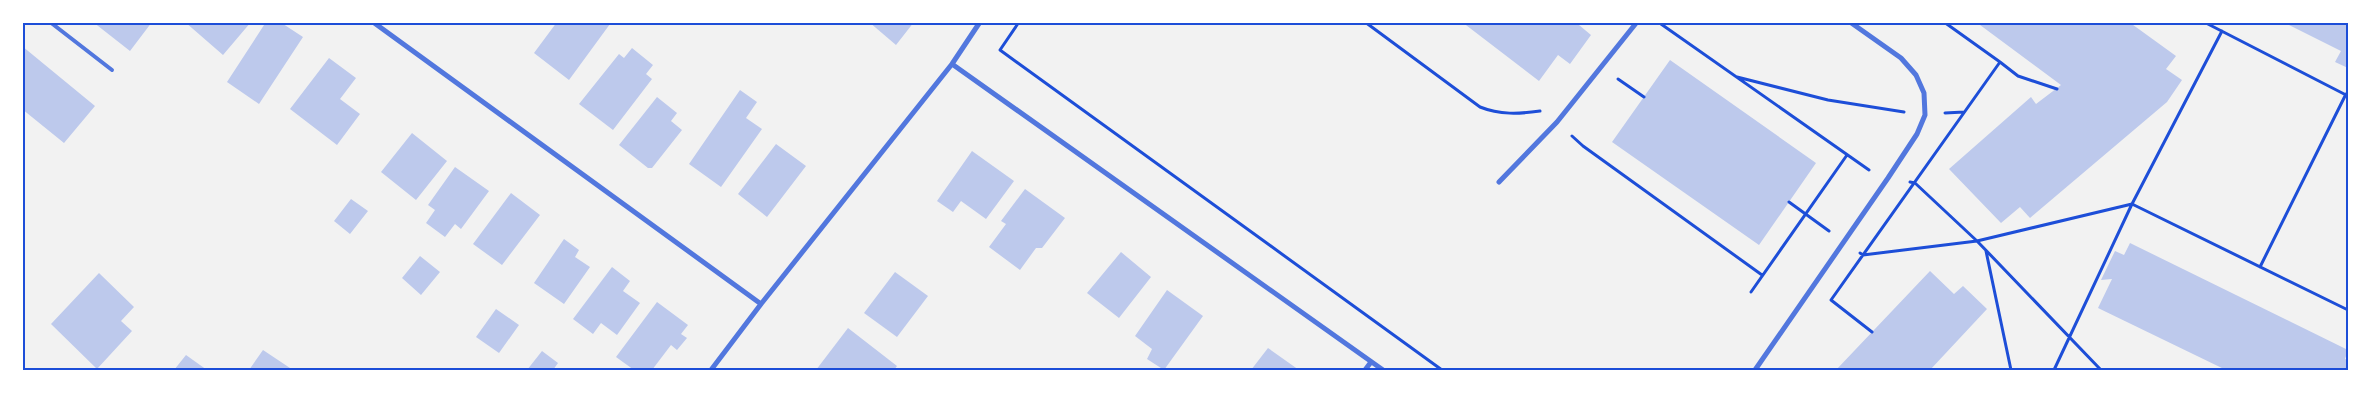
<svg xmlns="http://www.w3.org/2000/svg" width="2371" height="393" viewBox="0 0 2371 393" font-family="Arial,sans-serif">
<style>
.building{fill:#bdc9ec}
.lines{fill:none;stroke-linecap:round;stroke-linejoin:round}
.path{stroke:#1d4ed8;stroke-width:3}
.service{stroke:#5277de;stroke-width:4}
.minor{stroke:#5277de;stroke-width:5}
.neatline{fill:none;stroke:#1d4ed8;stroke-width:2}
</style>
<rect width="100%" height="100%" fill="#f2f2f2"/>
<path class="building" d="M93,22h59l-22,29z
M185,22h66l-28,33z
M266,22h14l23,15 -44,67 -32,-22z
M557,22h50l3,2 -41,56 -35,-27z
M869,22h45l-18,23z
M1462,22h119l-2,3 12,10 -21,29 -12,-9 -19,26z
M1976,22h153l47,34 -10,13 16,11 -15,22 -137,116 -10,-11 -19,16 -52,-54 82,-72 5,7 25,-19z
M2283,22h65v46l-13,-6 6,-11z
M22,46l73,60 -31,37 -42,-34z
M632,48l21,17 -7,9 6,5 -39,51 -34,-26 40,-50 5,4z
M329,58l27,20 -16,21 20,15 -23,31 -47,-36z
M1670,60l146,103 -57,82 -147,-103z
M740,90l17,12 -11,16 16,11 -41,58 -32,-23z
M657,97l20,16 -6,8 11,9 -30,38h-4l-29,-23z
M412,133l35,28 -31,39 -35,-28z
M776,144l30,22 -39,51 -29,-23z
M972,151l42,30 -28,38 -25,-18 -8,11 -16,-11z
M455,167l34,24 -28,38 -6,-5 -10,13 -19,-14 9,-13 -7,-5z
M1025,189l40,29 -23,30h-6l-16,22 -31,-23 17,-23 -5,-3z
M511,193l29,22 -38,50 -29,-21z
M351,199l17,12 -18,23 -16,-13z
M564,239l15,11 -4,7 15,10 -26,37 -30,-21z
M2130,243l218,107 -3,9 3,1v10h-122l-128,-62 14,-29 -11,1 14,-29 9,4z
M1121,252l30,25 -32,41 -32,-25z
M420,256l20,16 -19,23 -19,-17z
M612,267l18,14 -7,10 17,12 -23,32 -16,-12 -8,11 -20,-15z
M1930,271l24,23 9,-8 24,23 -57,61h-94z
M895,272l33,24 -31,41 -33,-24z
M99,273l35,34 -13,14 11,10 -35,38 -46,-45z
M1167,290l36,26 -39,54 -17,-11 5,-10 -17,-13z
M657,302l31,23 -7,9 6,4 -10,12 -6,-5 -19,25h-18l-18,-13z
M496,309l23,16 -20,28 -23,-16z
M848,328l49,38 -3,4h-78z
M1268,348l31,22h-48z
M263,350l30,20h-44z
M542,351l16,12 -5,7h-26z
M186,355l21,15h-33z"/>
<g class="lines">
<path class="path" d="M1019,22l-19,28 442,320
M1365,22l115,85c20,8 39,7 60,4
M2204,22l144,74
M1661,24l208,146
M2000,62l18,14 39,13
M1737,77l91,23 76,12
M1618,79l26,18
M1945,113l19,-1
M1572,136l11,10 179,129
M1910,182l5,1 62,58 124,129
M1789,202l40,29
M1986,251l25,119
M1860,253l3,2 114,-14 155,-37 216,106
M2260,267l86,-173
M1751,292l96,-137
M1872,332l-41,-32 169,-238 -56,-40
M2054,370l78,-166 90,-173"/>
<path class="service" d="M50,22l62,48"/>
<path class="minor" d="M373,22l388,282
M952,64l431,306
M1499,182l58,-60 80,-100
M711,370l50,-66 191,-240 28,-42
M1365,370l6,-8
M1755,370l133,-192 29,-44 8,-19 -1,-22 -8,-18 -15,-17 -51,-36"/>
</g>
<rect width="2371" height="393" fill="none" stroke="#ffffff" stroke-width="48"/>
<rect x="24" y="24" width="2323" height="345" class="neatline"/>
</svg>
